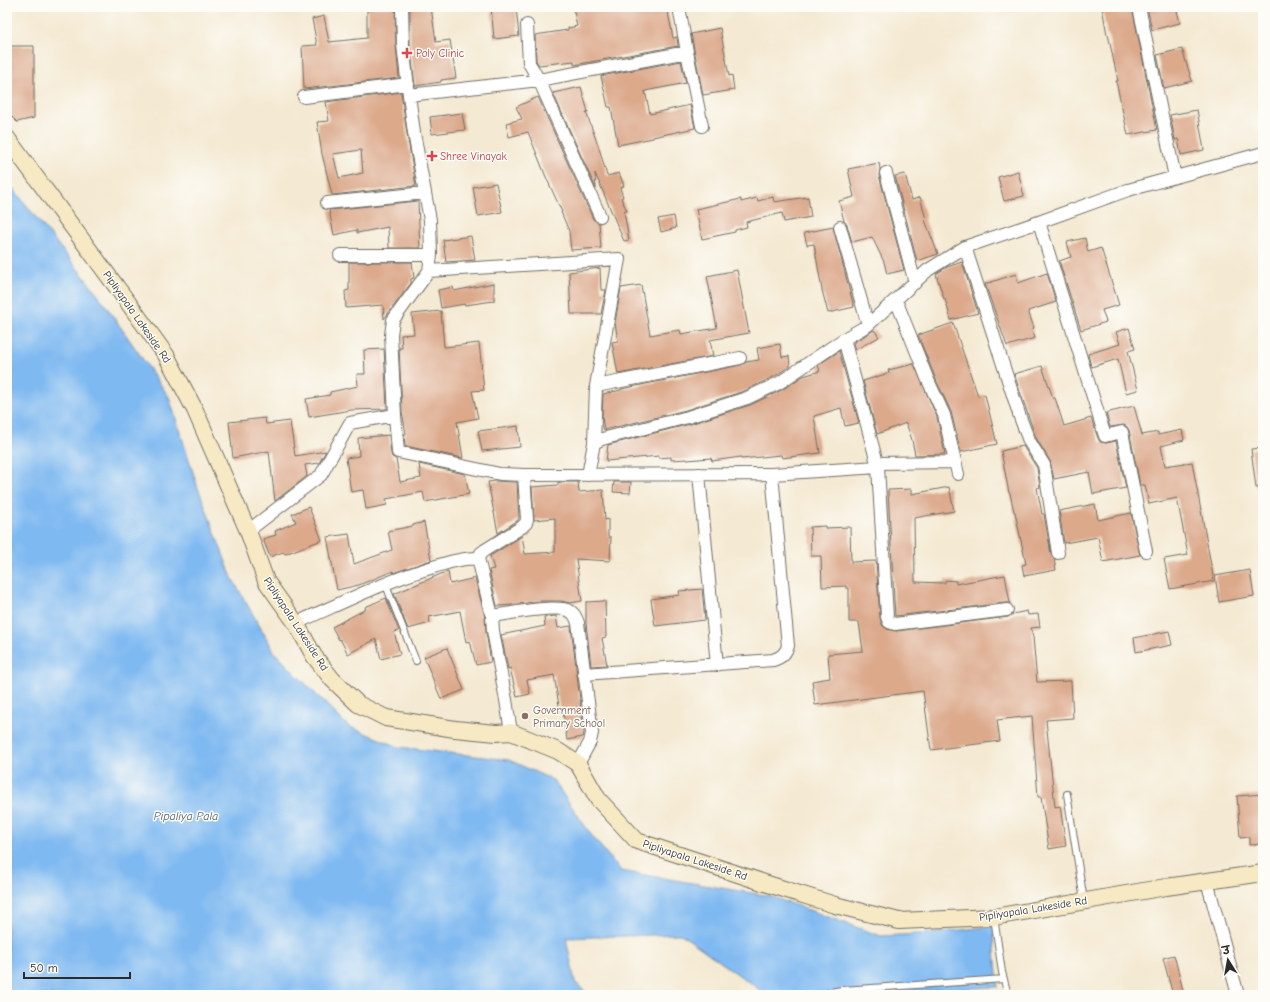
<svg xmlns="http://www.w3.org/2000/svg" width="1270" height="1002" viewBox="0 0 1270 1002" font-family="'Comic Neue','Playpen Sans Deva',sans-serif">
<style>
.water{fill:#7fb9f1;stroke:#55728e}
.building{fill:#dca98b;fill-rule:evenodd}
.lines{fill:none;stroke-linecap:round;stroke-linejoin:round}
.lane-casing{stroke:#716e65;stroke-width:8}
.street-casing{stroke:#716e65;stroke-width:14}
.secondary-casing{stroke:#716e65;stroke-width:18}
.lane{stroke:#fff;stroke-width:6}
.street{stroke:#fff;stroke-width:12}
.secondary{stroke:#f7e9c3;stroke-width:16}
.health-dot{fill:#e0444e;stroke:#fdfcf7;stroke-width:1.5}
.education-dot{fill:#8d6e63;stroke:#fdfcf7;stroke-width:1.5}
.labels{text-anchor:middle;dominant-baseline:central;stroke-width:3;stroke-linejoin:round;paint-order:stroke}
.health-label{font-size:11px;fill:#be3a42;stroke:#fdfcf7;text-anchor:start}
.street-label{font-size:11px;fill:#2b2b2b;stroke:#fdfcf7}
.education-label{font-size:11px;fill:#785e54;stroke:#fdfcf7;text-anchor:start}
.water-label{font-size:12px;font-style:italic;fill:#485d70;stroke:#fdfcf7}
</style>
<rect width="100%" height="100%" fill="#fdfcf7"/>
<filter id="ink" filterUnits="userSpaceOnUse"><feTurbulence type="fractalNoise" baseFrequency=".025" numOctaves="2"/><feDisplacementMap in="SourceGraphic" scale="8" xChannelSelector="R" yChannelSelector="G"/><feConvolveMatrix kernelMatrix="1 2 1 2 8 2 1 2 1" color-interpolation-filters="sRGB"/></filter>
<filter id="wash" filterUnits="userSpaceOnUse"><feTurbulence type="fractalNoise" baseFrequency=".012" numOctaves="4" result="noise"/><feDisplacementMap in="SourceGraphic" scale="16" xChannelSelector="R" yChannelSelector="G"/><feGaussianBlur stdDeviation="0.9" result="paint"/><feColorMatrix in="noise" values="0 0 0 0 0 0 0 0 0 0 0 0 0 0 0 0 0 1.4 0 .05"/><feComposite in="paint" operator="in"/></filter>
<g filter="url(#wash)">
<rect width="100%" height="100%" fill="#f4e9d2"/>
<path class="water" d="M7,181l90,112 72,104 28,88 35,93 43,75 73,73 51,21 110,13 44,20 39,56 29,35 149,25 111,40 54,-3 58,-7 5,61 -176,8h-55l-86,-61 -115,4 9,44 14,13h-582z"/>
<g id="blocks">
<path class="building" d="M367,7h28l1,38 3,33 -95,11 -2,-43 15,-1 -5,-26 12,-3 5,26 38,-4z
M410,7h21l5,35 14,-2 6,38 -15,2v2l-26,4 -5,-42z
M491,7h25l3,29 -25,3z
M573,7h94l6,31 4,-1 1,9 -104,19v-4l-35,4 -3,-4 -1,-26 33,-5v-2l9,-2z
M1102,7h30l25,123 -29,5 -12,-54h2l-10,-47 -1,1z
M1147,7h29l4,16 -28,7z
M720,28l9,48 3,-1 2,15 -31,5 -12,-61z
M7,46h27v72l-17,4 -10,-10z
M1182,49l10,32 -28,7 -7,-33z
M681,61l5,22 -41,8 5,23 40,-9 5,23 -42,9v1l-35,7 -7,-38h-3l-7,-31z
M581,87l7,25h-2l13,36 8,28 12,-3 5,13 -4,2 3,9 -2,1 6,13 -3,1 5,28 -5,1 -29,-68 1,16 -43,-96z
M401,92l6,42 9,52 -84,9 -10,-41 -5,-32 12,-1 -3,-19zM361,150l2,23 -24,5 -6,-24z
M538,97l55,122 6,4 2,25 -30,2 -2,-19 -8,-19h1l-16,-35 -18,-45 -19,5 -3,-14 16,-4 -6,-12z
M1197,110l7,40 -23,5 -3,-16 -3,1 -5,-25z
M462,113l3,17 -33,4 -2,-17z
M879,163l1,6 -1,6 25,95 -17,4 -3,-12 -12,-25 -20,5 -5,-17 -3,-4 -5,-20 15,-4 -6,-28z
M1018,171l6,25 -20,5 -6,-24z
M905,174l7,26 8,-3 6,22 -1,1 13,34 -21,7 -22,-85z
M496,183l6,29 -24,4 -5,-29z
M773,197l1,5 34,-5 3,20 -27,5 -2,-9 -36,9 1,5 -12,3v2l-33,7 -6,-30 45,-10v3l16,-4 1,3z
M418,201l2,47h-31l-1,-21 -31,6v-3l-23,5 -5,-25z
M674,216l2,12 -15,4 -3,-13z
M833,227l21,80 -26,6 -6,-23 -8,-46 -7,1 -3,-12z
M471,236l4,24 -29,2 -3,-22z
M1085,238l3,14 13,-4 18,57 -17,5 4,12 -25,8 -22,-69 12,-4 -4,-15z
M349,262h63l2,16 -3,1v4l-27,36 -1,-14 -37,3 -1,-17 4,-1z
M962,262l16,51 -27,7 -6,-21h-1l-8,-25 11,-7z
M600,268l1,22h5l-5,24h-30l-2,-42z
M737,270l12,63 -39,7 3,16 -95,18 -6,-32 6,-1 -3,-18 6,-35 20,-3 9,50 30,-5 1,4 36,-6 -10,-52z
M1047,273l9,29 -28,9 6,17 -2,1 3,9 -28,8 -22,-62 31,-10 2,9z
M494,283v18l-29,4v-1l-24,4 -3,-18 15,-3 1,4z
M441,311l3,36 35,-4 5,47 -12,1 6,27 -21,4 6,36 -58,-12 -1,-12h2l-4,-23 -3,-63h3l-1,-13 13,-1 -2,-20z
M953,323l25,73 7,-1 12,49 -36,8 -10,-40 -17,-37 -16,-40z
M1129,328l6,21 -7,2 10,39 -12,3 -8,-34 -27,8 -3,-13 32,-10 -4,-12z
M874,330l5,7 -24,13 -2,-7z
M780,344l2,13 7,-1 1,10 -15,10 -31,15 -58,19 -82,20 -2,-13 1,-23 18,-4v-1l120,-24 5,-3 13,-2 -2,-12z
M384,349l3,60 -36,1 -42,7 -3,-18 24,-4v-3l28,-6 -1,-12h8l-1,-24z
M839,351l20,72 -14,3 -4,-18 -27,8 6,37 -38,5 -1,-3 -40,4v-2l-29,4 -1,-3 -24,2v-1l-16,1v-3l-12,1v-2l-53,5 2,-16 82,-21 60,-19 32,-15 21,-14 17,-5 -2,-6z
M914,364l23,53 8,37 -30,1 -3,-15 -6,-17 -29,11 -14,-53 26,-8 -1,-3z
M1042,366l11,32h2l9,28 27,-8 7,20 2,4 6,1 10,-2 10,47 -33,6 -4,-22 -35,7 -4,-18 -14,-23 -22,-64z
M1134,406l8,29 16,-3v3l24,-5 2,10 -23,6 4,20 27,-4 22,119 -44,8 -6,-30 24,-4 -11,-57 -28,6 -4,-19h-5l-11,-55 -2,-3 -3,-2 -14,2 -4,-14z
M265,418l1,6 24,-3 5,35 31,-5 -7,12 -14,2 2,11 -32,25 -6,-50 -36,7 -4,-36z
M518,426l2,21 -38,4 -4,-20z
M389,435l2,18 1,4 4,2 4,23 21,-4 -2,-14 46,10 4,20 -44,8 -2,-10 -37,7 1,6 -21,4 -3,-19 -12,2 -5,-34 13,-2 -1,-18z
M1023,446l14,22 3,19 -3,1 5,26h2l7,40 3,5 2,11 -32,6 -2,-11 4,-1 -11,-52h-1l-4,-19h-1l-8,-42z
M1263,448v39l-7,1 -5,-39z
M495,481l22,1 2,36 -2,3 -19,12 -10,-51z
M558,482h20l1,10 24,-2 2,30 3,-1v18h3l-1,24 -34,-2 6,42 -12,2 -9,-2h-21l-27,4 -16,1 -8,-36 5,-1 -4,-13 32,-20 3,18 30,-2v-34l-21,2 -2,-33 26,-2z
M614,482h17l-1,11 -17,-1z
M949,487l5,24 -40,7 1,64 30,1v-3l11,1v3l49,-9 5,28h-4l-111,13 -7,-126 24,-1v5z
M1095,504l3,16 33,-7 9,42 -37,7 -5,-25 -34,6 -5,-32z
M309,507l13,33 -37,14 -2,-2 -13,5 -7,-18 13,-4 -1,-4 21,-9 -4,-8z
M424,522l7,38 -38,13v-2l-34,14 -22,5 -10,-53 22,-3 5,30 38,-14 -4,-19 25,-5v-1z
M825,526v2l25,-1 1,35 25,-1 4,56 2,8 5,4 9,2 112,-14 5,-3 14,-3 1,4 10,-1 2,13 -9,1 2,9 4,45 34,-1 2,37 -27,2 9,87 5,-1 6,40 -17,3 -8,-52h-3l-6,-81 -35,4 3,21 -69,9 -8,-59 -108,14 -3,-24 18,-3 -2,-24 35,-3 -4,-29h-10v-34h-3v-2l-24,1 -1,-31h-10l-1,-29z
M1250,570l4,26 -35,6 -4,-26z
M448,571l2,13 25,-6 10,39 1,15 5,30 -15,3 -6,-24 -4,1 -6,-31 -31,6 1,6 -22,6 -14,-35z
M702,589l3,31 -50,6 -4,-27 29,-4 -1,-4z
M386,598l13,33 -5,1 6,22 -19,5 -5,-20 -28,15 -8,-15 -1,1 -7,-13 34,-18 -1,-2z
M605,601l1,36 -4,1 5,27 -16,1 -5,-42v-22z
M556,616l2,12 13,-2 13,107 -1,4 -16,3 -4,-28h-3l-6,-37 -27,5 3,14 -13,3 -7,-29 -2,1 -7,-34 44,-9 -1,-9z
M1169,631l3,14 -36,7 -2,-14z
M447,648l17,42 -23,9 -17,-42z
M1263,794v50l-14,1v-8l-9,1 -3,-42z
M1174,955l6,23 4,17h-11l-10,-37z"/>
</g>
</g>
<g filter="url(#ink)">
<use href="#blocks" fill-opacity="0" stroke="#716e65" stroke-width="1"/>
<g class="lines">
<g class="lane-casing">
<path id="lane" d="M385,583l31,78
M1067,794l17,107
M994,917l8,55 6,23
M826,995l4,-3 12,-2 162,-11"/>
</g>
<g class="street-casing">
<path id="street" d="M1139,7l36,170
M527,25l2,38 10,17 61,136
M687,52l15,74
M409,95l130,-15 148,-28 -8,-45
M304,97l104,-13
M886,173l29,110
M327,203l98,-10
M1039,222l66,214 17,-4 24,119
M840,227l28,98
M965,247l55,170 9,24 15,24 14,88
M340,255h91
M429,271l190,-12 -23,127 144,-28
M896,300l31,78 17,37 14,59
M395,415l3,37 102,22 24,1 248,-1 106,-7 -8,-31 -26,-97
M594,443l2,-57
M877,463l78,-1
M878,467l9,150 2,5 6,2 112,-14
M699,474l18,191
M588,475l6,-32 8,-4 86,-22 59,-19 32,-15 65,-44 24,-14 60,-55 37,-23 74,-25 89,-32 135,-37
M248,531l73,-56 29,-52 45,-8 -4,-80 2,-15 36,-49 2,-16 -1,-35 -16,-87 -5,-38 -6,-50 -1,-38
M492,616c16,-2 61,-11 75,-6 7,2 9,7 11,13l14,110 -2,9 -12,22
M296,623c44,-19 87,-41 134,-55 16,-5 31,-10 48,-10
M584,674l189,-14c9,-3 12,-6 15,-14l-16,-172
M511,732l-5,-32 -13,-69 -1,-15 -14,-58 3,-5 4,-3 37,-23 4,-4 1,-4 -3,-44
M1207,881l31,114"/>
</g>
<g class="secondary-casing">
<path id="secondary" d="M7,138l117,159 42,58 29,55 53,121 18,50 30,42 18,33 18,23 26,25 28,14 69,11 41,4 15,-1 47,19 20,13 20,35 39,42 134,44 64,20 64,16 95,-4 172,-30 97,-14"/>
</g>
<use href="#lane" class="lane"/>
<use href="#street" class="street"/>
<use href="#secondary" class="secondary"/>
</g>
</g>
<g class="health-dot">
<path d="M405 47h4v4h4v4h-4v4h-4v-4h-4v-4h4z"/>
<path d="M430 150h4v4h4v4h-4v4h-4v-4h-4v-4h4z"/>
</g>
<circle class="education-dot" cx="525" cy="716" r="4"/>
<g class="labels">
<g class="health-label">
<text x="416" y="53">Poly Clinic</text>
<text x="440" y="156">Shree Vinayak</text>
</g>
<g class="street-label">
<text transform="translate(137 317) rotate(55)">Pipliyapala Lakeside Rd</text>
<text transform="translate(296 624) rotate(57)">Pipliyapala Lakeside Rd</text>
<text transform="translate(695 860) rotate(18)">Pipliyapala Lakeside Rd</text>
<text transform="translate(1033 909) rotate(-9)">Pipliyapala Lakeside Rd</text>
</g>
<g class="education-label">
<text x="533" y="710">Government<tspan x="533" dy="13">Primary School</tspan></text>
</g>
<g class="water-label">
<text x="186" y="816">Pipaliya Pala</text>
</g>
</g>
<rect width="1270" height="1002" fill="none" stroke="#fdfcf7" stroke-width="24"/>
<g transform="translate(1228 960) rotate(349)" stroke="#fdfcf7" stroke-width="3" paint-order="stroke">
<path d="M0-3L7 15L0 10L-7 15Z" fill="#2b2b2b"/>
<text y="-6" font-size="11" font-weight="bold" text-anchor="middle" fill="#2b2b2b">उ</text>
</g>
<path d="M24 972v6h106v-6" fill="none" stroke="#2b2b2b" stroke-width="2"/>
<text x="30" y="972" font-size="12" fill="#2b2b2b" stroke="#fdfcf7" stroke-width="3" paint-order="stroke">50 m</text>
</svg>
